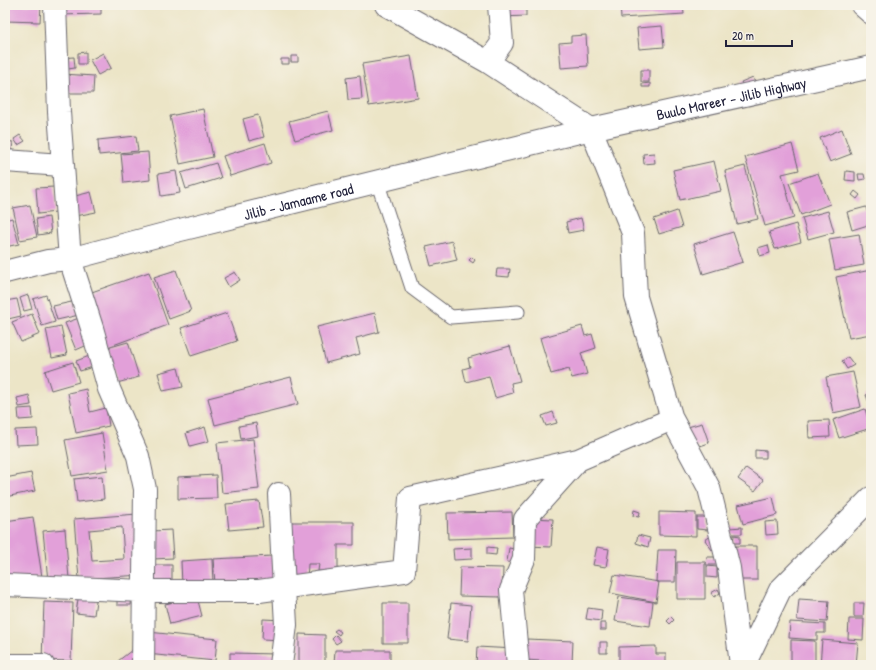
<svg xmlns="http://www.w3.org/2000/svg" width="876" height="670" viewBox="0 0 876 670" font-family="'Patrick Hand',sans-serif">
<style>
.building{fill:#e2a0d9;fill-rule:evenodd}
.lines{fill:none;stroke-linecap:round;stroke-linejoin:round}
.lane-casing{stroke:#69666c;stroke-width:15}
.street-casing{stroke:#69666c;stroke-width:24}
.primary-casing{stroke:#69666c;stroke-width:24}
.lane{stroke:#fff;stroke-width:13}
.street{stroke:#fff;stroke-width:22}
.primary{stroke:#fff;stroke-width:22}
.labels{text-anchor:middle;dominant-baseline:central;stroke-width:3.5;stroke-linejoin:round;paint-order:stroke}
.street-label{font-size:15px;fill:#22223b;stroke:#f7f3e8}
</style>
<rect width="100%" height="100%" fill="#f7f3e8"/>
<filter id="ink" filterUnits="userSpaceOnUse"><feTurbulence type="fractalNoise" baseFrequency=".025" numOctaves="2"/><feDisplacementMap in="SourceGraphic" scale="8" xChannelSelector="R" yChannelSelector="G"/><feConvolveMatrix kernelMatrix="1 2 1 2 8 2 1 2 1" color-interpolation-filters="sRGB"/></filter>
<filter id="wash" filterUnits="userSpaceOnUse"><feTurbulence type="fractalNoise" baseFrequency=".012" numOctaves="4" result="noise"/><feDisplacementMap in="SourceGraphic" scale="16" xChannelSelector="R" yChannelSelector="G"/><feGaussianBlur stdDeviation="0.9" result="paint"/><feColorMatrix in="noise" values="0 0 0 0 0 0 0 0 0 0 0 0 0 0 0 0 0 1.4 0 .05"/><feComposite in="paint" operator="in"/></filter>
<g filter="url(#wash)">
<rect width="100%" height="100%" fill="#ece5c7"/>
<g id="blocks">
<path class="building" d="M5,5h36l-1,17 -35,-1z
M59,5h42v9l-42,1z
M502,5h24v11l-24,1z
M620,5h63l1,9 -63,4z
M662,26l2,21 -25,2 -2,-21z
M586,35l2,31 -27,2 -2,-25 12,-1v-6z
M86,52v12h-8v-11z
M103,53l8,15 -13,7 -8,-15z
M291,56h7v6h-7z
M411,56l7,42 -49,8 -7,-42z
M74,57l1,11 -14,2 -2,-12z
M281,59h8v5h-8z
M641,70h8v12h-8z
M63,74l31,2 -1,17h-31z
M360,76l2,23 -14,1 -2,-22z
M753,77l3,8 -11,5 -4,-8z
M650,83v4h-8v-3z
M203,109l10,48 -33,7 -10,-48z
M328,111l5,19 -38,10 -6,-19z
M258,115l6,22 -15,4 -6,-22z
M842,129l9,25 -21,8 -10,-24z
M20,135l5,6 -7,4 -4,-6z
M136,136l2,15 -39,4 -1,-15z
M5,141l8,1 -2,15 -6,-2z
M265,143l6,20 -41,13 -7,-20z
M792,144l7,26 -17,4 12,44 -29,8 -20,-69z
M148,152l2,28 -26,3 -3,-29z
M654,153l1,10 -11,1 -1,-10z
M714,161l7,30 -41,9 -7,-30z
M216,163l5,15 -35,11 -5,-16z
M745,166l13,53 -21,5 -12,-53z
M176,171l4,22 -19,3 -3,-22z
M846,171l9,1v9l-10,-1z
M818,173l12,31 -29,11 -12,-32z
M858,174h6l1,5 -6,1z
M54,187l2,25 -18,2 -2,-26z
M855,191l5,4 -3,4 -5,-4z
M91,192l5,20 -20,4 -5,-19z
M30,205l7,32 -17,3 -7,-32z
M866,207l5,17 -19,6 -5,-18z
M677,211l5,16 -23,7 -5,-15z
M828,211l6,21 -26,7 -6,-21z
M49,217l2,16 -13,2 -2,-16z
M12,218l7,26 -14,3v-27z
M581,218l3,12 -16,3 -2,-11z
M796,224l5,18 -26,7 -6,-17z
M733,232l10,30 -40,12 -9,-30z
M859,234l5,31 -29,5 -6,-31z
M452,241l5,19 -26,6 -5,-19z
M768,245l2,8 -10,3 -2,-8z
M472,257l3,3 -2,3 -4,-3z
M497,269h13l-1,8 -13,-1z
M176,270l15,41 -22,8 -15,-42z
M871,270v64l-22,4 -13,-61z
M149,272l19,53 -63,23 -19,-54z
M235,272l5,8 -11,7 -5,-9z
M28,295l4,14 -8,2 -4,-13z
M46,295l9,27 -13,4 -9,-27z
M17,299l4,17 -13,3 -3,-18z
M76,301l3,14 -22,5 -4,-14z
M227,313l10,28 -46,15 -10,-28z
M375,313l4,19 -23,6 4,16 -34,9 -9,-36z
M32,314l8,20 -19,8 -9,-20z
M82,317l10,26 -16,7 -11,-27z
M61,326l6,29 -15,3 -6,-29z
M582,326l3,10 7,-2 4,14 -15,5 6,21 -15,4 -3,-9 -18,5 -11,-36z
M128,342l11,35 -22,6 -10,-35z
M510,346l10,35 -9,2 2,10 -18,5 -6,-22 -23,6 -3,-13 7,-2 -2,-9z
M92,355l4,11 -16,5 -4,-10z
M848,357l6,8 -7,4 -5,-8z
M73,362l6,20 -28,8 -6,-19z
M178,368l5,19 -20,4 -5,-18z
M853,372l8,35 -28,6 -7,-36z
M291,377l7,27 -83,21 -7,-27z
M86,389l4,23 16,-4 3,18 -33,7 -8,-40z
M871,393v15l-5,-13z
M29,395l2,10 -12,2 -2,-9z
M32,408l1,11 -14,1 -1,-11z
M865,409l6,19 -32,10 -6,-18z
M8,410l1,9 -4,1v-9z
M553,412l4,11 -11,3 -4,-10z
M829,420l1,17 -21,1 -1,-17z
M256,423l2,13 -17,3 -2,-13z
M702,423l7,20 -18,6 -7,-21z
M205,427l4,14 -19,5 -4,-13z
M37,429l1,15 -22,1 -1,-15z
M102,433l6,37 -36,6 -7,-36z
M253,439l6,50 -37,4 -5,-50z
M755,450l11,1v7h-11z
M746,468l17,12 -8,11 -17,-12z
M31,473l4,18 -30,6v-19z
M216,475l1,23 -39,1v-22z
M102,476l2,23 -27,3 -3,-23z
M773,497l4,18 -34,9 -5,-19z
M259,501l4,26 -34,3 -3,-26z
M634,510l6,2 -1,5 -6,-1z
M512,512l1,25 -65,2 -1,-26z
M659,512l37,1v23l-37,-1z
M137,514l5,61 -63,4 -5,-60zM122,527l2,32 -32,2 -3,-31z
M33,517l9,60 -35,5 -2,-15v-46z
M697,517h11v13l-11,-1z
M530,518l23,1 -2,28 -23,-1z
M777,521l1,13 -12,1 -1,-13z
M288,522h66v23h-16v26h-20l1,-7h-11l-1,16h-19z
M742,527v7h-11l-1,-6z
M65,529l4,50 -21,2 -5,-50z
M171,530l2,28 -20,1 -1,-28z
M714,534l7,9 -9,7 -7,-10z
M638,535l12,3 -2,9 -12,-4z
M734,535l6,1v7h-7z
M732,546h25v34h-25z
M487,547l10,1 -1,7 -9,-1z
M597,547l12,2 -3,18 -13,-2z
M472,548v11l-18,1 -1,-11z
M509,548l9,2 -2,13 -9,-1z
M658,550h18l-1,32h-19z
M272,556l2,23 -59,4 -2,-24z
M707,557h11v8h-12z
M212,559l1,25 -31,1 -1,-24z
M677,562h28v37h-28z
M150,565h22v16h-22z
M707,566l10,1v11l-10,-1z
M460,567l43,1 -1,29 -43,-1z
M614,575l45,7 -3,20 -46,-9z
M718,589l2,4 -6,4 -3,-4z
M79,592l18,2 -3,21 -18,-2z
M117,594l15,1 -1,10h-14z
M197,597l5,19 -32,8 -5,-20z
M619,597l34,5 -3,24 -35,-5z
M799,599l30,2 -2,21 -30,-2z
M44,602l29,1 -2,58 -29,-1z
M383,603h25v40h-25z
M451,603l20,2 -3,36 -21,-2z
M854,603h10l-1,14h-9z
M588,608l14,2 -1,11 -15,-2z
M671,617l3,3 -4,4 -3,-3z
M263,619l20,1 -1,20 -20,-1z
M849,619h15l-1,21 -15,-1z
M790,622l35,2v9h-8v7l-28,-2z
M600,623h6v7h-6z
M337,629l4,3 -2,3 -5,-4z
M148,632l69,7 -2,22 -68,-7z
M299,634l26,1v30h-26z
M336,635l5,6 -5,3 -4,-5z
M527,639l46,2 -1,22 -46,-3z
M791,640l24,1v24h-24z
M822,640l36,3 -2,22h-36z
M600,642h7v11h-7z
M656,646v8h10v11h-47v-18z
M477,647l38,2 -1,16h-38z
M132,650l10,12 -3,3h-17l-4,-4z
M335,650h55v12h14v3h-70z
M230,653l47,1v11h-47z"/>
</g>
</g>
<g filter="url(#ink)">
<use href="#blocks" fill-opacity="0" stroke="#69666c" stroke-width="1"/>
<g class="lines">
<g class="lane-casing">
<path id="lane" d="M377,181l35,107 39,29 67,-5"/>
</g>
<g class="street-casing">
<path id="street" d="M55,5l4,107 11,147 22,69 17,61 29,67 7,33 -2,176
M386,5l102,57 103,67 42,104 3,64 36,122 37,69 20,80 12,97
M862,5l9,8
M488,62l14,-19 -3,-38
M5,161l57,4
M279,494l7,131 -5,40
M5,585l138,6h116l145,-20 6,-73 168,-38
M5,665h38
M518,665l-7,-75 13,-31 1,-40 53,-59 94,-41
M744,665l36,-75 91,-92"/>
</g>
<g class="primary-casing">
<g id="primary">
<path id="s1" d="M5,272l43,-11 22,-2 102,-27 419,-103 280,-62"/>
</g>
</g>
<use href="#lane" class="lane"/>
<use href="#street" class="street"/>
<use href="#primary" class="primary"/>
</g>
</g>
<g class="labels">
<g class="street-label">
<text stroke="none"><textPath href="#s1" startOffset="747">Buulo Mareer - Jilib Highway</textPath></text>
<text stroke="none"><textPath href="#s1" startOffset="302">Jilib - Jamaame road</textPath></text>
</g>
</g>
<rect width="876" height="670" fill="none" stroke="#f7f3e8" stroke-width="20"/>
<path d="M726 40v6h66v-6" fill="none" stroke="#22223b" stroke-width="2"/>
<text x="732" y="40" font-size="12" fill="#22223b" stroke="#f7f3e8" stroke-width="3" paint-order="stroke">20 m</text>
</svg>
